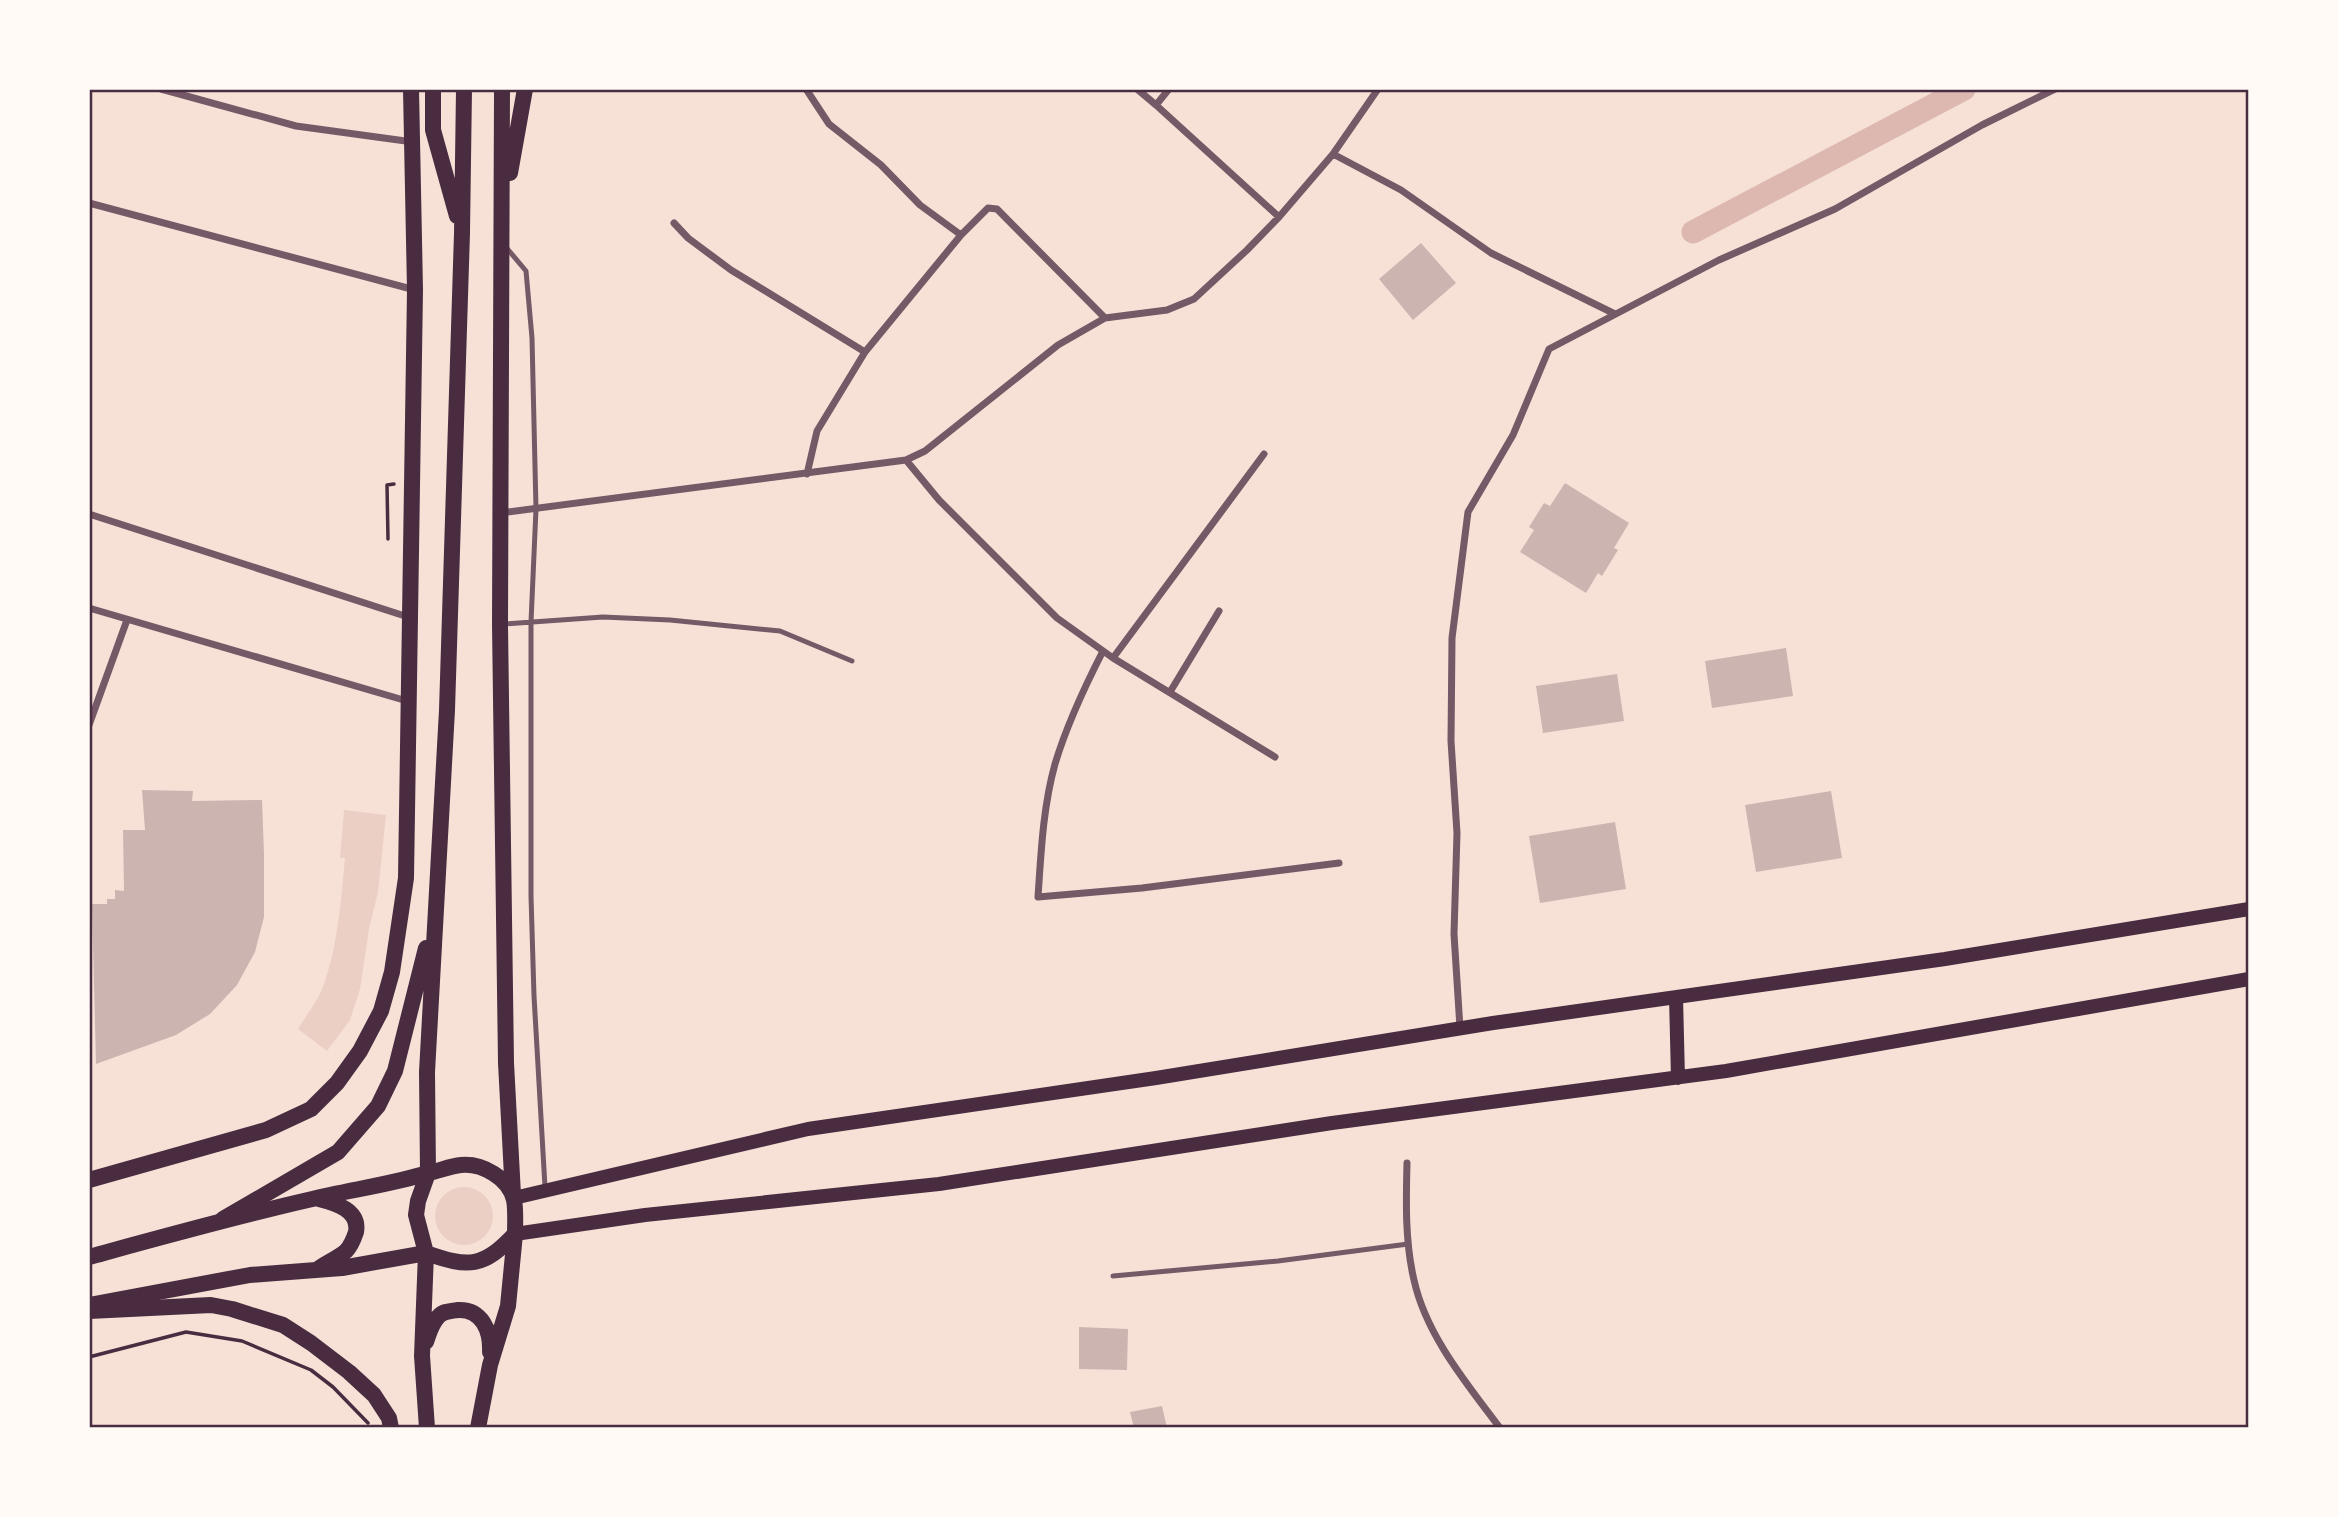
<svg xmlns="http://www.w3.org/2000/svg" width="2338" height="1517" viewBox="0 0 2338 1517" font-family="Roboto,sans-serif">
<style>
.green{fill:#ebcfc5}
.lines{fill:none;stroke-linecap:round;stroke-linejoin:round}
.canal{stroke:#dcb8b0;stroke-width:23}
.building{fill:#ccb4b1}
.path{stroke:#4a2c40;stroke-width:3.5}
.service{stroke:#755966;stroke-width:5}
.minor{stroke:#755966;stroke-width:7}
.secondary{stroke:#4a2c40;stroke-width:14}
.primary{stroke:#4a2c40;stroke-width:16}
.trunk{stroke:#4a2c40;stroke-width:16}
.neatline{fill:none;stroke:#4a2c40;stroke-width:2.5}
</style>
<rect width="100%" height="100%" fill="#f7e1d7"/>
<path class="green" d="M344,810l42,5 -8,77 -9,37 -9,60 -10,31 -23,31 -29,-22c8,-14 20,-28 25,-42 15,-41 18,-87 22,-129h-5z
M435 1216a29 29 0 1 1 58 0a29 29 0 1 1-58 0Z"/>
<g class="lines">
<path class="canal" d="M1693,232l271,-143"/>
</g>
<path class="building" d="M1421,243l35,40 -43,37 -34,-41z
M1565,483l64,40 -15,25 4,2 -16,26 -4,-3 -12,20 -66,-41 14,-22 -5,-3 15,-24 6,3z
M1786,648l7,48 -81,12 -7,-47z
M1617,674l7,47 -81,12 -7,-47z
M142,790l51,1 -1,10 70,-1 2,54v63l-9,35 -18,33 -27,29 -34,21 -80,29 -4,-160h15v-5h8v-9l9,1 -1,-61h22z
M1831,791l11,67 -86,14 -11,-67z
M1615,822l11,67 -86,14 -11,-67z
M1079,1327l49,2 -1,41 -48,-1z
M1162,1406l5,22h-33l-4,-16z"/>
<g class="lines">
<path class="path" d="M388,539l-1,-54 7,-1
M89,1357l97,-25 56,9 69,29 22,17 35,36"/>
<path class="service" d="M505,246l21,25 6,67 4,171 -5,113v274l3,100 11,191
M503,624l100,-7 67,3 110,11 72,30
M1113,1276l165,-15 130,-17"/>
<path class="minor" d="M161,89l135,37 117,16
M806,89l23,35 52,41 39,40 41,30
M1137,89l19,16 123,112
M1156,105l13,-16
M1333,154l68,36 90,63 124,61
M89,203l326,87
M674,223l14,15 43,32 134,82
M906,460l33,40 118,118 56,40 162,99
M807,474l10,-43 48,-79 96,-117 27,-27 9,1 108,109
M500,513l406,-53 19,-9 133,-106 47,-27 62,-8 27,-11 53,-49 32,-33 54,-63 45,-65
M89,514l319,103
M89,608l318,93
M1103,651c-19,37 -36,73 -48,113 -12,43 -14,89 -17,133l104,-9 197,-25
M1113,658l151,-204
M1170,692l49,-81
M89,725l38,-105
M1460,1028l-6,-94 3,-101 -6,-92 1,-103 16,-126 45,-77 36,-86 170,-89 116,-51 147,-84 73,-36
M1407,1163c-1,39 -2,79 7,117 12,55 53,104 86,148"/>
<path class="secondary" d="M1676,997l2,81
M514,1198l294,-69 348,-51 337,-55 452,-64 304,-50
M515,1234l130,-19 294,-31 393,-61 394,-52 523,-92"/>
<path class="primary" d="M89,1257c73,-20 145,-40 219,-57 40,-10 81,-15 120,-27
M318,1269c8,-6 20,-11 28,-18 5,-5 8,-13 10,-19 4,-22 -21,-29 -37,-33
M89,1305l161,-30 92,-7 84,-15"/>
<path class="trunk" d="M433,89v41l24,86
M502,89l-2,536 6,438 7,132
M510,173l15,-84
M428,1173c11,-2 22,-7 33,-8 21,-2 48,13 53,35 2,10 1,23 1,34 -32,34 -46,34 -89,19l-10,-38 2,-14 10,-28 -1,-101 20,-362 15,-477 2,-144
M89,1180l177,-50 45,-21 26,-26 23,-32 21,-40 11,-39 14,-94 9,-588 -4,-201
M223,1219l115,-67 40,-46 17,-35 31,-123
M426,1253l-4,103 5,72
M89,1311l122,-6 21,4 51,16 28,18 38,29 25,23 15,23 2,10
M426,1342c3,-8 5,-18 12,-25 5,-6 12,-6 20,-7 24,-1 33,21 32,42
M478,1428l12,-63 18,-59 7,-72"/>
</g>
<rect width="2338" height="1517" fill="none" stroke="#fffaf5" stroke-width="182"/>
<rect x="91" y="91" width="2156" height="1335" class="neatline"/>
</svg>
